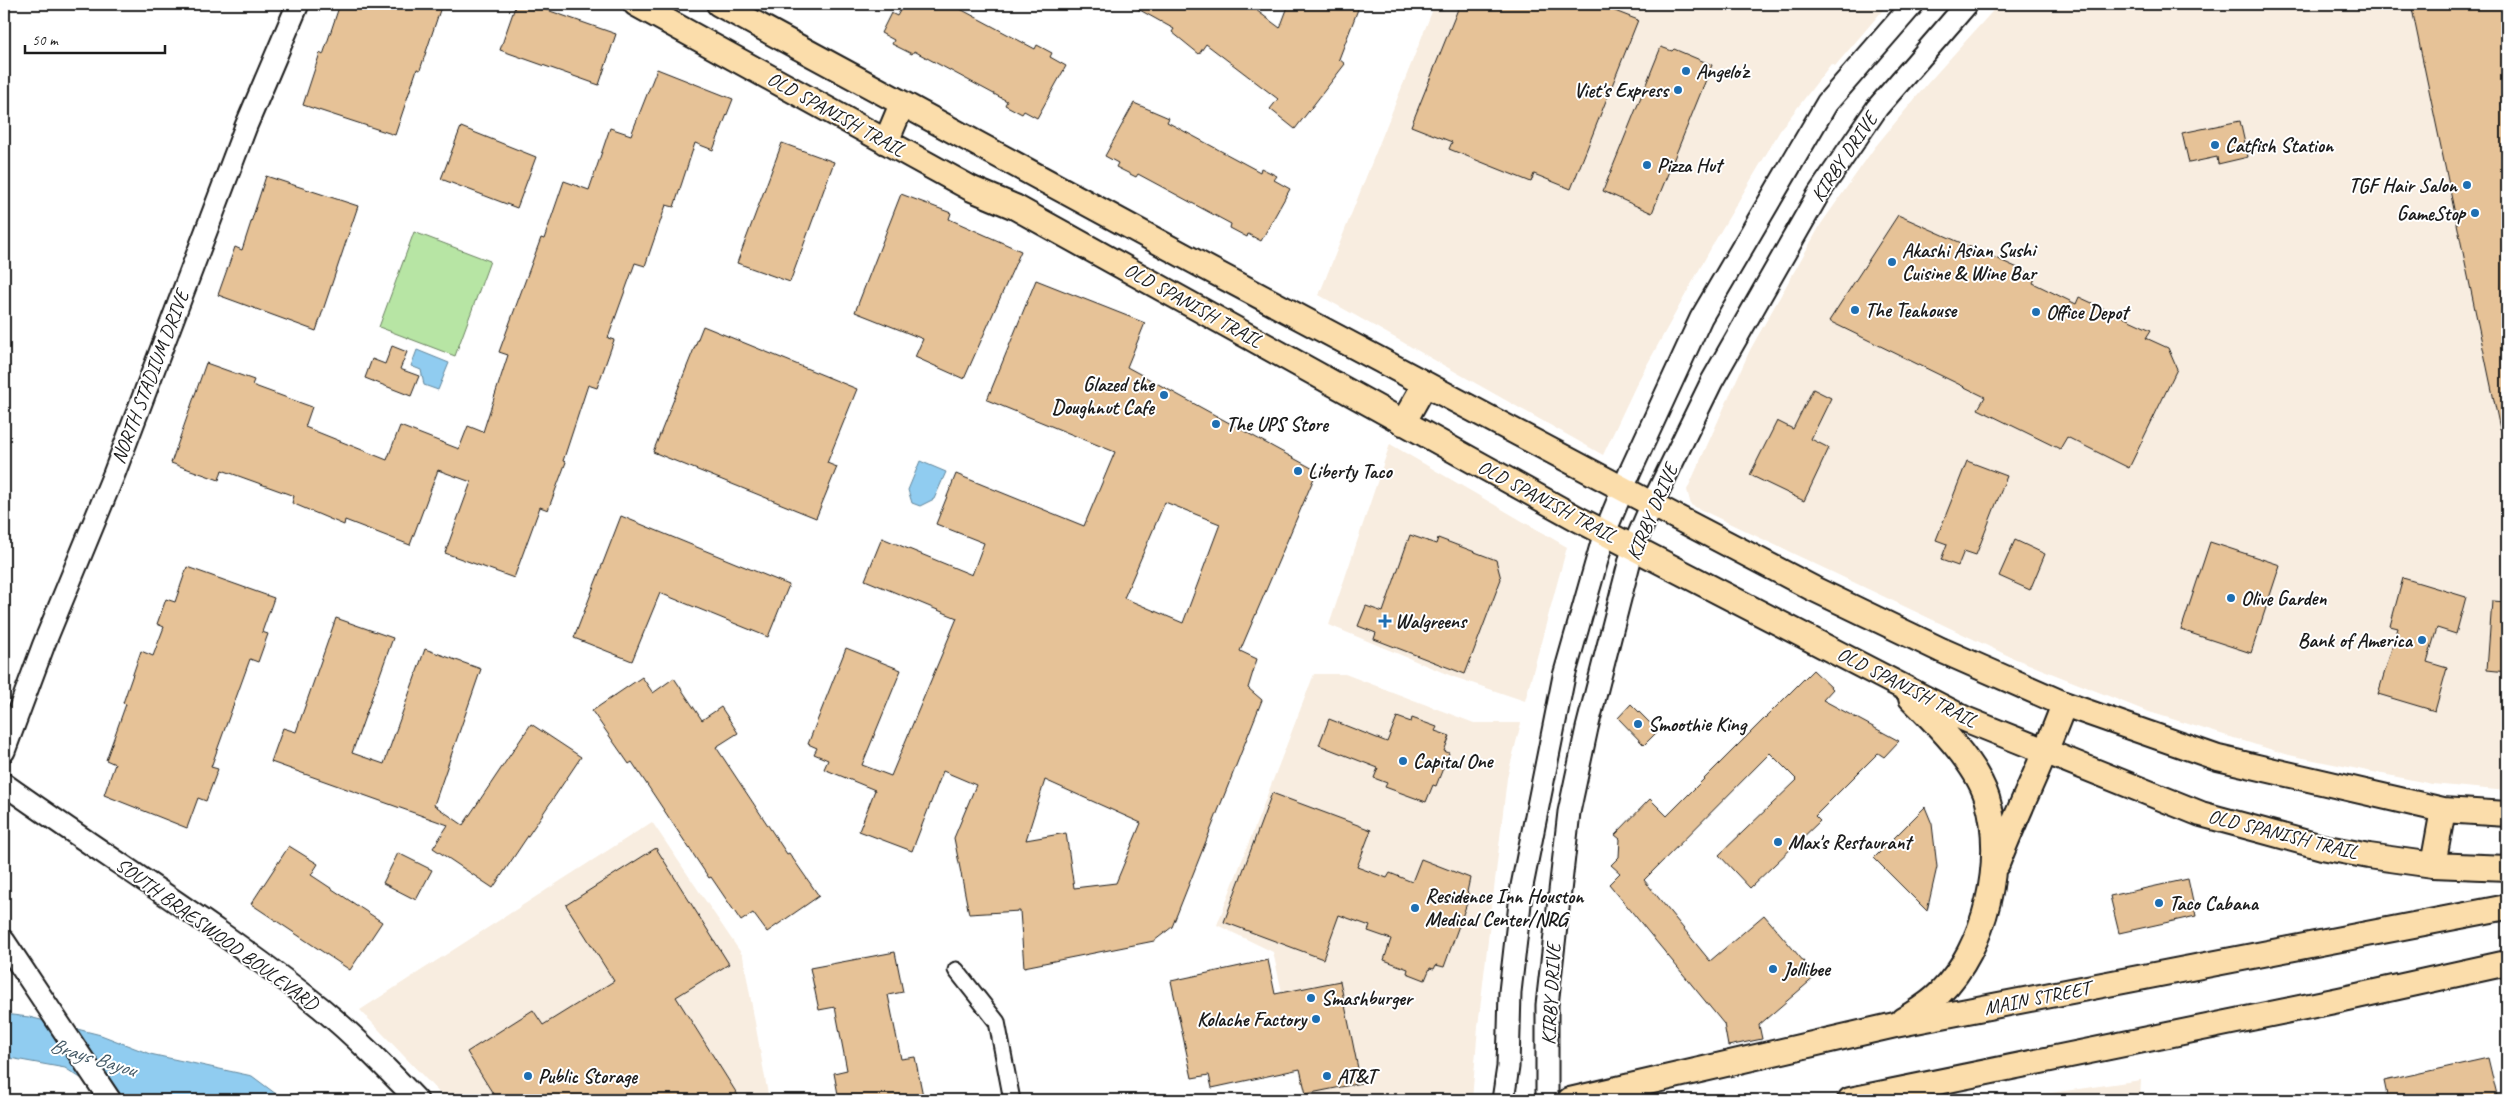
<svg xmlns="http://www.w3.org/2000/svg" width="2511" height="1104" viewBox="0 0 2511 1104" font-family="Caveat,sans-serif">
<style>
.built{fill:#f8ede0}
.green{fill:#b7e5a4;stroke:#6a8060}
.water{fill:#90ccf0;stroke:#62869b}
.building{fill:#e6c297;stroke:#1c1c1c;fill-rule:evenodd}
.lines{fill:none;stroke-linecap:round;stroke-linejoin:round}
.street-casing{stroke:#1c1c1c;stroke-width:19}
.secondary-casing{stroke:#1c1c1c;stroke-width:25}
.primary-casing{stroke:#1c1c1c;stroke-width:28}
.street{stroke:#fff;stroke-width:15}
.secondary{stroke:#fff;stroke-width:21}
.primary{stroke:#fbddab;stroke-width:24}
.poi-dot{fill:#1f6fb2;stroke:#fff;stroke-width:2}
.labels{text-anchor:middle;dominant-baseline:central;stroke-width:4;stroke-linejoin:round;paint-order:stroke}
.poi-label{font-size:20px;font-weight:bold;fill:#1c1c1c;stroke:#fff;text-anchor:start}
.street-label{font-size:20px;fill:#1c1c1c;stroke:#fff}
.water-label{font-size:21px;font-style:italic;fill:#455a66;stroke:#fff}
</style>
<rect width="100%" height="100%" fill="#fff"/>
<filter id="ink" filterUnits="userSpaceOnUse"><feTurbulence type="fractalNoise" baseFrequency=".02" numOctaves="2"/><feDisplacementMap in="SourceGraphic" scale="10" xChannelSelector="R" yChannelSelector="G"/><feConvolveMatrix kernelMatrix="1 2 1 2 8 2 1 2 1" color-interpolation-filters="sRGB"/></filter>
<g filter="url(#ink)">
<path class="built" d="M1435,4h453l-53,62 -4,-2 -50,65 -65,110 -79,144 -34,72 -284,-160z
M1999,4h508v787l-75,-7 -143,-29 -143,-44 -135,-54 -320,-152 -4,-15 63,-140 71,-126 54,-77 53,-64z
M1390,444l177,103 -42,154 -71,-24 -125,-52z
M1314,674h31l129,49h47l-14,55 -29,248 -6,74h-166l-33,-148 -56,-27z
M652,822l91,134 26,144h-323l-86,-90z
M2141,1080l-1,20h-110l7,-1v-4z"/>
<path class="green" d="M414,232l76,29 -35,95 -76,-29z"/>
<path class="water" d="M417,350l32,13 -11,27 -14,-5 -3,-15 -10,-4z
M920,461l26,11 -12,27 -14,7 -8,-3 -4,-13z
M4,1014l25,3 72,18 49,19 102,22 32,24h-169l-50,-32 -61,-11z"/>
<path class="building" d="M340,4h102l-22,66 -3,-1 -22,66 -92,-30 17,-52 3,2z
M516,4h14l86,30 -17,51 -99,-35z
M904,4h47l84,45 2,-4 15,8 -2,4 16,9 -29,52 -13,-7 -2,3 -17,-9 2,-4 -93,-50 -2,3 -20,-10 2,-4 -13,-7 10,-20 6,3z
M1129,4h119l32,24 9,-24h71l-21,55 6,5 -50,65 -25,-20 8,-10 -72,-55 -7,10 -27,-22 2,-3z
M1460,4h137l41,16 -67,169 -37,-15 -3,8 -82,-33 3,-7 -41,-16z
M2411,4h96v425h-7z
M1661,47l11,4 2,-2 38,16 -60,148 -49,-22z
M657,69l76,30 -20,51 -18,-7 -21,64 -8,-2 -21,61 -10,-3 -27,75 6,2 -17,48 -9,-3 -25,76 3,1 -18,48 -8,-3 -26,71 -69,-25 26,-71 -33,-12 -28,75 -65,-25 -1,5 -52,-22 2,-7 -72,-26 -3,10 -48,-17 35,-100 48,17 -2,5 60,22 -7,20 82,33 13,-34 59,23 9,-23 15,6 25,-77 -9,-3 42,-114 3,1 20,-58 25,9 21,-62 21,7z
M1134,103l35,15 -2,4 93,50 1,-4 16,8 -3,4 16,9 -29,52 -13,-7 -1,3 -17,-9 1,-4 -93,-50 -2,3 -20,-10 2,-4 -13,-7z
M2240,121l8,36 -30,7 -1,-7 -28,6 -7,-30z
M461,127l75,30 -19,51 -76,-29z
M782,143l52,19 -44,120 -53,-19z
M266,176l92,30 -42,125 -98,-36 17,-48 7,3z
M901,194l50,19 -2,6 72,32 -57,128 -49,-22 8,-18 -68,-27z
M1898,215l138,61 -3,7 43,21 3,-7 72,33 -5,8 22,10 9,21 -48,99 -62,-31 -7,12 -82,-40 7,-12 -156,-76z
M1036,280l109,43 -18,44 190,104 -77,180 17,8 -9,29 14,12 -90,227 -18,14 -130,26 -4,-56 -51,3 -15,-76 22,-53 -33,-14 -31,80 -53,-20 16,-41 -51,-21 4,-9 -14,-6 3,-6 -9,-4 38,-96 55,22 -39,95 29,11 66,-158 -92,-38 17,-42 90,37 12,-32 -48,-19 20,-50 128,52 31,-74 -128,-52zM1165,502l55,22 -37,99 -59,-25zM1045,780l96,43 -25,60 -42,5 -8,-55 -40,7z
M703,326l154,63 -30,74 10,4 -21,51 -163,-66z
M392,346l15,6 -7,17 19,7 -8,20 -46,-18 7,-19 13,5z
M1813,389l18,9 -20,41 18,9 -25,53 -54,-26 27,-54 16,8z
M1967,461l40,15 -31,79 -12,-4 -6,15 -17,-6 6,-16 -11,-4z
M621,516l168,69 -21,52 -108,-44 -28,68 -58,-23z
M1410,535l26,9 2,-6 58,22 5,19 -36,95 -91,-35 2,-6 -18,-7 8,-20 17,6z
M2015,540l30,14 -15,36 -31,-14z
M2210,542l70,23 -29,88 -70,-23z
M187,567l87,31 -12,34 6,2 -10,28 -8,-3 -39,108 7,2 -12,32 -8,-3 -11,30 -83,-33 11,-31 -9,-4 20,-56 -3,-1 18,-52 12,5 11,-29 -7,-3 9,-25 9,3z
M2403,578l63,19 -10,37 -19,-6 -10,34 20,6 -12,43 -57,-17 20,-66 -8,-2z
M2492,601l15,1v70l-20,-2z
M336,618l57,20 -41,115 32,11 41,-115 56,20 -47,136 29,20 68,-101 50,33 -88,131 -60,-40 15,-23 -177,-63 12,-34 13,4z
M1813,670l20,19 -10,11 76,41 -15,16 -6,-4 -63,63 5,5 -70,67 -31,-33 78,-75 -27,-27 -126,127 66,81 54,-46 52,61 -57,49 3,14 -34,7 -4,-22 -115,-140 11,-11 -9,-8 8,-8 1,-18 -5,-4 35,-36 17,17z
M642,677l11,16 21,-15 28,42 19,-13 17,26 -22,14 71,107 2,-1 30,43 -52,36 -14,-19 -12,8 -30,-44 -2,1 -77,-116 -3,2 -37,-53z
M1631,704l27,27 -14,14 -26,-27z
M1397,717l14,5 1,-4 25,9 -2,4 15,5 -6,15 5,2 -13,33 -3,-1 -7,17 -41,-15 2,-4 -13,-5 4,-10 -59,-23 10,-26 58,23z
M1272,793l99,37 -14,37 30,11 3,-5 22,9 9,-23 49,19 -3,14 3,3 -26,72 -8,-2 -2,4 -4,-1 -5,12 -18,-7 1,-4 -24,-9 7,-21 -23,-8 2,-5 -31,-11 -16,44 -99,-37z
M1925,807l7,17 5,43 -10,44 -53,-53z
M289,846l29,18 -7,11 71,47 -32,48 -99,-66z
M656,848l73,116 -53,33 65,103h-244l-30,-48 66,-42 10,15 71,-44 -48,-76z
M398,853l34,17 -16,30 -33,-17z
M2188,879l8,37 -77,17 -9,-37z
M895,952l8,40 -15,3 13,64 14,-2 8,39 -21,4h-63l-5,-27 13,-3 -12,-63 -16,3 -9,-42z
M1268,960l7,34 65,-13 21,102 -55,11 -6,-25 -88,19 -3,-13 -17,3 -21,-97z
M2488,1058l10,42h-110l-4,-19z"/>
<g class="lines">
<g class="street-casing">
<path id="street" d="M956,970l41,52 15,78"/>
</g>
<g class="secondary-casing">
<path id="secondary" d="M4,751l40,-107 70,-170 132,-348 52,-122
M4,784c105,75 216,143 317,224 34,28 65,60 96,92
M4,941l106,159
M1503,1100l5,-33 2,-75 12,-106 42,-210 41,-144 25,-60 71,-154 126,-215 86,-99
M1547,1100v-95l22,-193 18,-84 46,-180 19,-44 60,-123 107,-188 58,-85 90,-104"/>
</g>
<g class="primary-casing">
<path id="primary" d="M636,4l336,185 43,18 563,312 387,200 236,95 59,16 62,17 47,9 64,9 74,3
M719,4l484,262 475,252 136,71 127,61 123,54 154,54 225,52 64,4
M886,142l16,-38
M1403,423l22,-39
M1997,864c21,-54 47,-105 67,-160
M2433,865l10,-55
M1903,1020c12,-8 27,-16 37,-27 46,-45 66,-133 47,-195 -11,-35 -50,-74 -76,-100
M1570,1100l325,-75 612,-118
M1850,1100l489,-100 168,-37"/>
</g>
<use href="#street" class="street"/>
<use href="#secondary" class="secondary"/>
<use href="#primary" class="primary"/>
</g>
</g>
<g class="poi-dot">
<circle cx="1686" cy="71" r="5"/>
<circle cx="1678" cy="90" r="5"/>
<circle cx="2215" cy="145" r="5"/>
<circle cx="1647" cy="165" r="5"/>
<circle cx="2467" cy="185" r="5"/>
<circle cx="2475" cy="213" r="5"/>
<circle cx="1892" cy="262" r="5"/>
<circle cx="1855" cy="310" r="5"/>
<circle cx="2036" cy="312" r="5"/>
<circle cx="1164" cy="395" r="5"/>
<circle cx="1216" cy="424" r="5"/>
<circle cx="1298" cy="471" r="5"/>
<circle cx="2231" cy="598" r="5"/>
<path d="M1382.5 613.5h5v5h5v5h-5v5h-5v-5h-5v-5h5z"/>
<circle cx="2422" cy="640" r="5"/>
<circle cx="1638" cy="724" r="5"/>
<circle cx="1403" cy="761" r="5"/>
<circle cx="1778" cy="842" r="5"/>
<circle cx="2159" cy="903" r="5"/>
<circle cx="1415" cy="908" r="5"/>
<circle cx="1773" cy="969" r="5"/>
<circle cx="1311" cy="998" r="5"/>
<circle cx="1316" cy="1019" r="5"/>
<circle cx="528" cy="1076" r="5"/>
<circle cx="1327" cy="1076" r="5"/>
</g>
<g class="labels">
<g class="poi-label">
<text x="1696" y="71">Angelo'z</text>
<text x="1668" y="90" text-anchor="end">Viet's Express</text>
<text x="2225" y="145">Catfish Station</text>
<text x="1657" y="165">Pizza Hut</text>
<text x="2457" y="185" text-anchor="end">TGF Hair Salon</text>
<text x="2465" y="213" text-anchor="end">GameStop</text>
<text x="1902" y="250">Akashi Asian Sushi<tspan x="1902" dy="23">Cuisine &amp; Wine Bar</tspan></text>
<text x="1865" y="310">The Teahouse</text>
<text x="2046" y="312">Office Depot</text>
<text x="1154" y="384" text-anchor="end">Glazed the<tspan x="1154" dy="23">Doughnut Cafe</tspan></text>
<text x="1226" y="424">The UPS Store</text>
<text x="1308" y="471">Liberty Taco</text>
<text x="2241" y="598">Olive Garden</text>
<text x="1395" y="621">Walgreens</text>
<text x="2412" y="640" text-anchor="end">Bank of America</text>
<text x="1648" y="724">Smoothie King</text>
<text x="1413" y="761">Capital One</text>
<text x="1788" y="842">Max's Restaurant</text>
<text x="1425" y="896">Residence Inn Houston<tspan x="1425" dy="23">Medical Center/NRG</tspan></text>
<text x="2169" y="903">Taco Cabana</text>
<text x="1783" y="969">Jollibee</text>
<text x="1321" y="998">Smashburger</text>
<text x="1306" y="1019" text-anchor="end">Kolache Factory</text>
<text x="538" y="1076">Public Storage</text>
<text x="1337" y="1076">AT&amp;T</text>
</g>
<g class="street-label">
<text transform="translate(836 114) rotate(29)">OLD SPANISH TRAIL</text>
<text transform="translate(1844 157) rotate(-56)">KIRBY DRIVE</text>
<text transform="translate(1193 305) rotate(29)">OLD SPANISH TRAIL</text>
<text transform="translate(150 377) rotate(-69)">NORTH STADIUM DRIVE</text>
<text transform="translate(1547 501) rotate(28)">OLD SPANISH TRAIL</text>
<text transform="translate(1652 512) rotate(-67)">KIRBY DRIVE</text>
<text transform="translate(1907 687) rotate(27)">OLD SPANISH TRAIL</text>
<text transform="translate(2283 834) rotate(14)">OLD SPANISH TRAIL</text>
<text transform="translate(217 934) rotate(36)">SOUTH BRAESWOOD BOULEVARD</text>
<text transform="translate(1551 994) rotate(-87)">KIRBY DRIVE</text>
<text transform="translate(2037 998) rotate(-11)">MAIN STREET</text>
</g>
<g class="water-label">
<text transform="translate(93 1057) rotate(17)">Brays Bayou</text>
</g>
</g>
<rect width="2511" height="1104" fill="none" stroke="#fff" stroke-width="20"/>
<rect x="10" y="10" width="2491" height="1084" fill="none" stroke="#1c1c1c" stroke-width="2" filter="url(#ink)"/>
<path d="M25 45v8h140v-8" fill="none" stroke="#1c1c1c" stroke-width="2.5"/>
<text x="32" y="45" font-size="15" fill="#1c1c1c" stroke="#ffffff" stroke-width="4" paint-order="stroke">50 m</text>
</svg>
